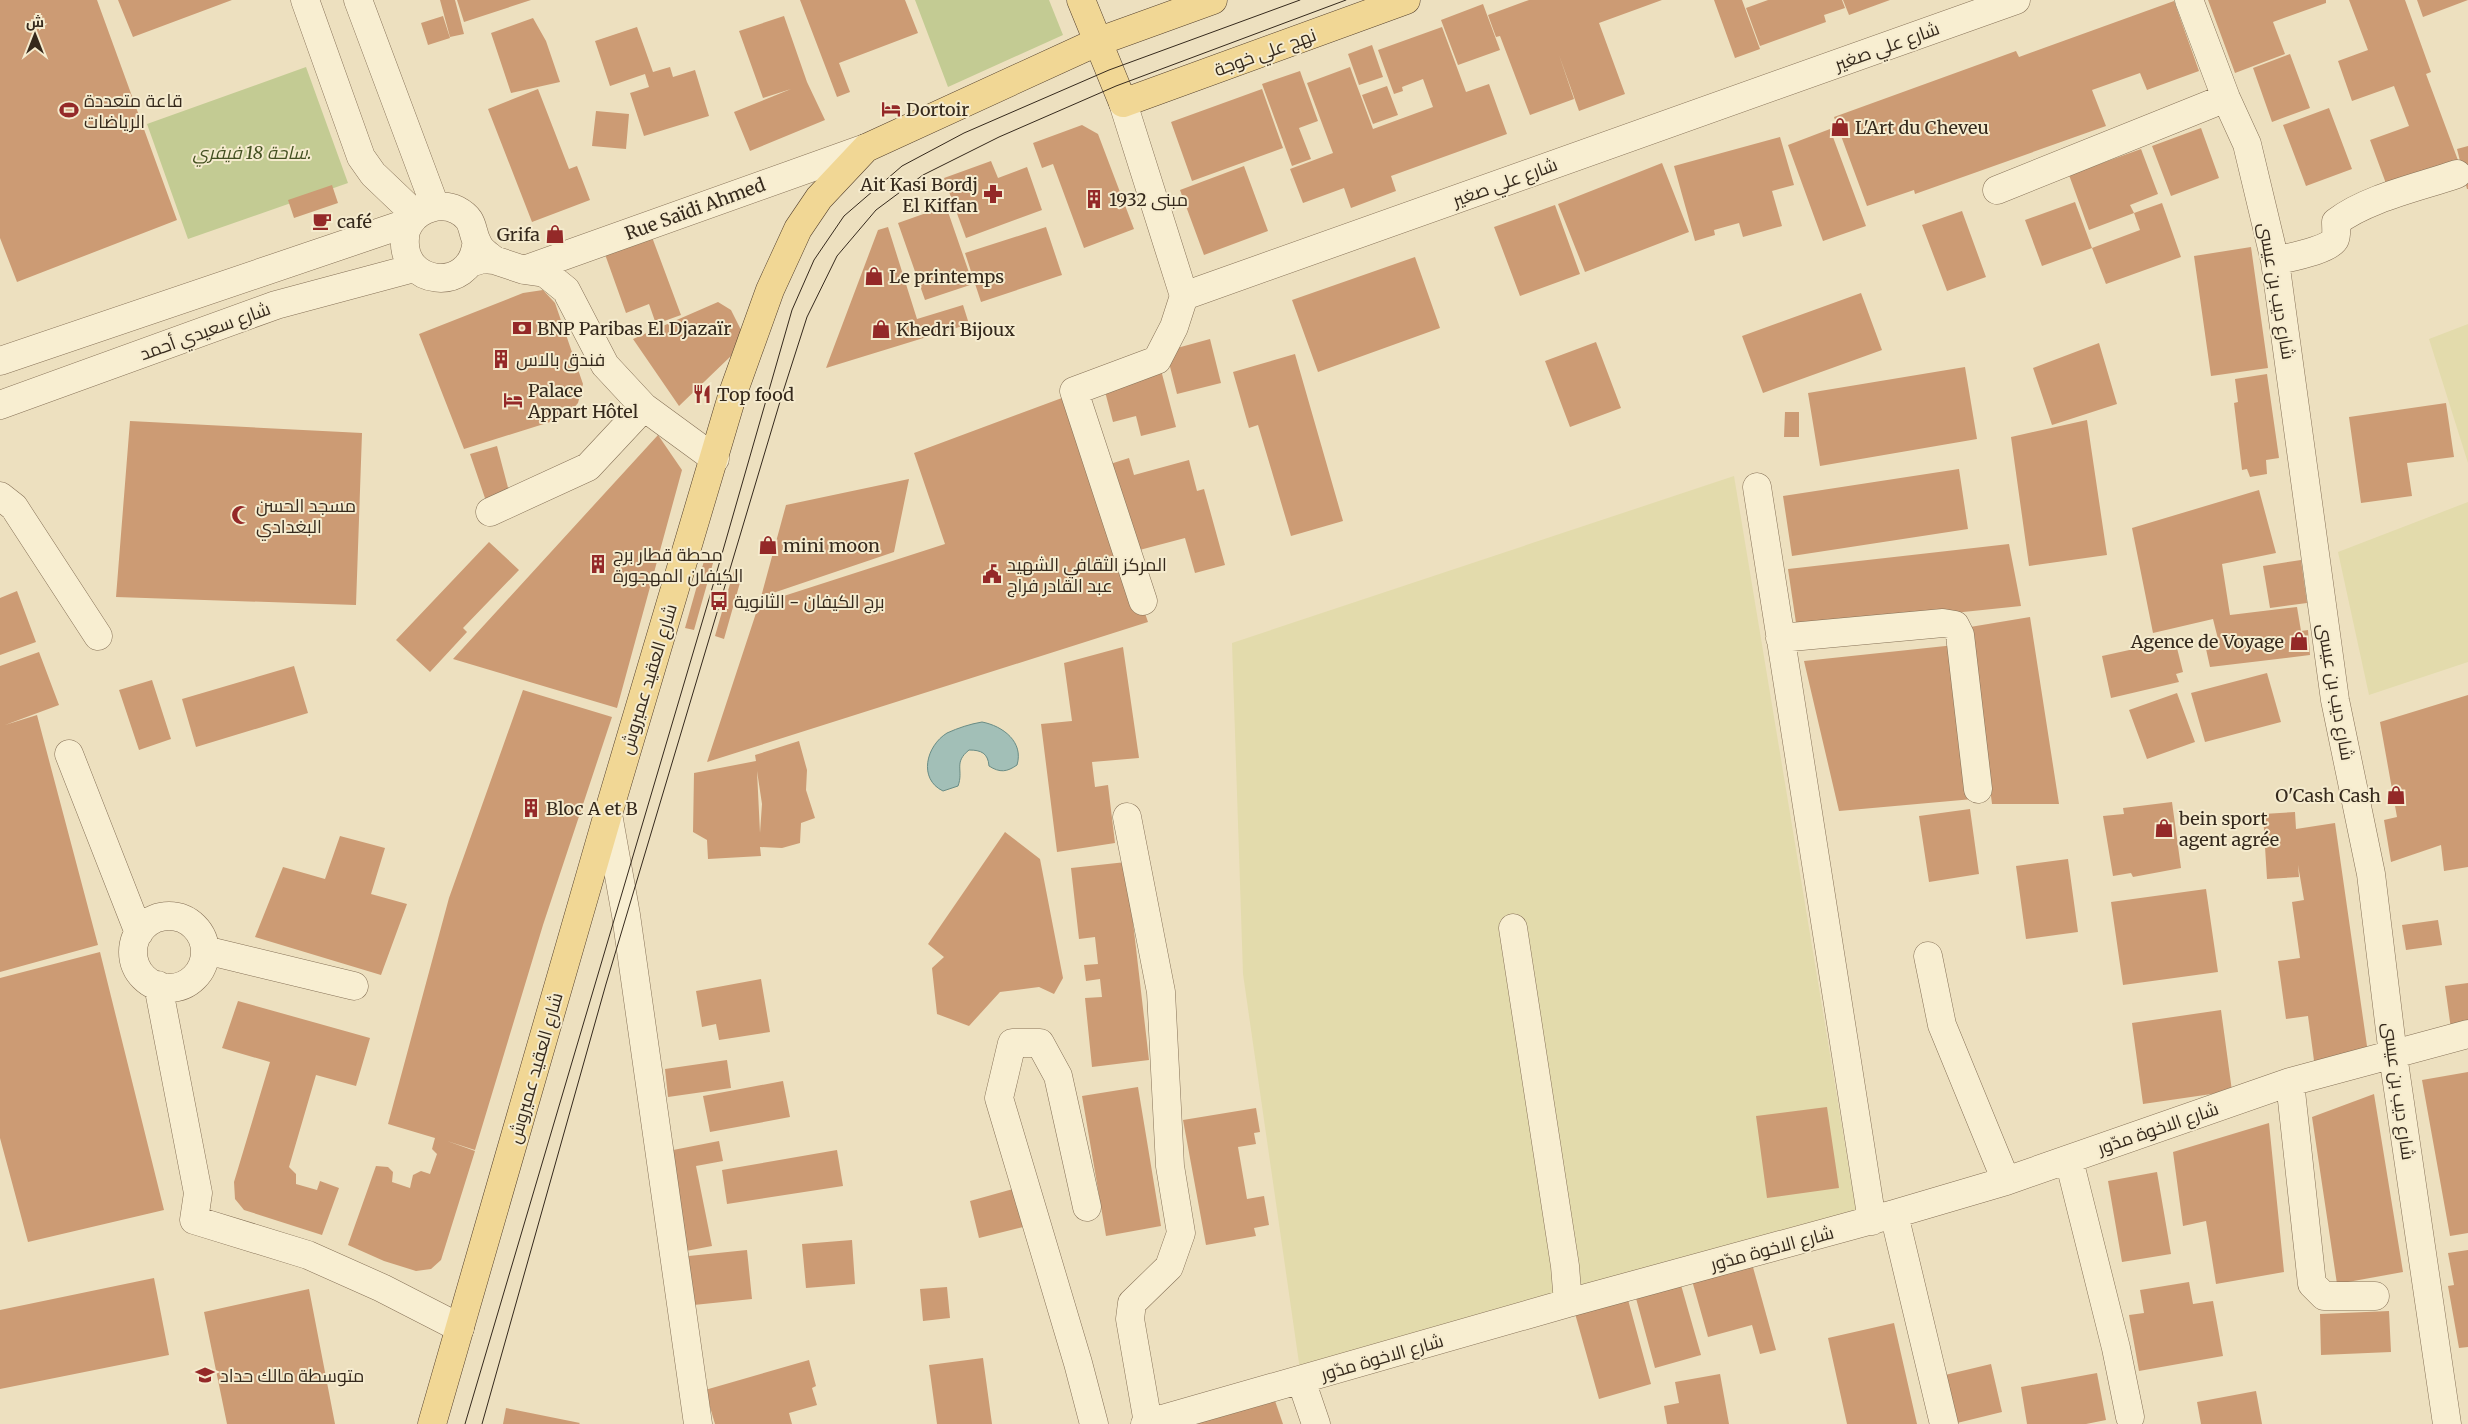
<svg xmlns="http://www.w3.org/2000/svg" width="2468" height="1424" viewBox="0 0 2468 1424" font-family="Merriweather,Cairo,serif">
<style>
.farmland{fill:#e3dbac}
.green{fill:#c3cb93}
.water{fill:#a2bfb7;stroke:#698c85}
.building{fill:#cc9b74;fill-rule:evenodd}
.lines{fill:none;stroke-linecap:round;stroke-linejoin:round}
.minor-casing{stroke:#867157;stroke-width:29}
.major-casing{stroke:#533f2c;stroke-width:29}
.minor{stroke:#f8eed1;stroke-width:28}
.major{stroke:#f1d795;stroke-width:28}
.tram{stroke:#35291c;stroke-width:1}
.labels{text-anchor:middle;dominant-baseline:central;stroke-width:4;stroke-linejoin:round;paint-order:stroke}
.street-label{font-size:18px;fill:#35291c;stroke:#f5ebce}
.poi-label{font-size:18px;fill:#35291c;stroke:#f5ebce;text-anchor:start}
.park-label{font-size:18px;font-style:italic;fill:#445122;stroke:#f5ebce}
</style>
<rect width="100%" height="100%" fill="#ede0bf"/>
<path class="farmland" d="M2468,324v139l-39,-124z
M1734,476l122,735 -556,159 -57,-396 -11,-331z
M2468,502v160l-99,33 -31,-143z"/>
<path class="green" d="M915,0h134l14,35 -115,52z
M306,67l42,116 -160,56 -41,-115z"/>
<path class="water" d="M982,722c21,4 42,20 35,43 -10,7 -17,8 -28,1 -1,-13 -8,-16 -20,-16 -16,13 -5,20 -11,36l-15,5c-25,-12 -17,-45 4,-58 11,-5 23,-9 35,-11z"/>
<path class="building" d="M0,0h97l80,220 -160,62 -17,-44z
M118,0h114l-99,37z
M440,0h15l9,34 -14,3z
M457,0h74l-67,22z
M800,0h105l13,33 -79,30 11,29 -13,5z
M1529,0h133l-63,23 26,71 -46,17 -20,-56 15,44 -44,16 -30,-79 -4,1 -8,-22z
M1714,0h28l18,49 -25,9z
M1768,0h74l3,8 -21,7 2,7 -66,24 -14,-38z
M1843,0h47l-41,15z
M2208,0h118v3l-53,19 12,32 -50,19z
M2349,0h56l26,72 -5,2 33,89 -71,26 -18,-49 39,-14 -15,-40 -42,15 -14,-40 30,-11z
M2417,0h51l-45,17z
M2174,1l25,70 -52,19 -7,-17 -48,17 14,36 -191,68 -1,-4 -47,16 -33,-89 182,-66 3,6z
M1483,4l17,46 -42,15 -17,-45z
M443,16l7,22 -22,7 -7,-22z
M784,16l23,66 18,38 -75,31 -16,-39 57,-23 -28,9 -24,-67z
M533,18l13,23 14,41 -49,11 -20,-60z
M637,27l16,45 17,-5 3,10 22,-7 14,46 -65,20 -14,-43 19,-6 -4,-13 -35,12 -15,-45z
M1442,27l24,65 23,-8 18,50 -116,42 5,15 -45,17 -7,-20 -41,15 -13,-34 43,-16 -26,-70 43,-16 23,62 60,-22 -10,-28 -21,8 1,4 -9,3 -16,-44z
M1372,45l11,32 -24,8 -11,-31z
M2290,54l20,54 -38,14 -19,-54z
M1300,71l18,50 -19,7 12,31 -19,7 -30,-82z
M1387,86l11,29 -25,9 -11,-29z
M538,89l31,80 8,-3 13,34 -58,22 -44,-113z
M1262,89l21,59 -91,33 -21,-59z
M2329,108l23,61 -46,17 -23,-61z
M596,111l33,3 -3,35 -34,-3z
M1082,125l16,9 36,95 -50,19 -31,-84 -11,4 -9,-25z
M2201,128l18,50 -48,18 -19,-50z
M1830,129l36,97 -43,15 -35,-96z
M1780,137l14,48 -22,6 10,35 -39,11 -4,-14 -25,7 1,5 -20,6 -21,-75z
M2468,146v43h-1l-10,-40z
M2141,149l17,45 -28,11 4,8 -45,17 -20,-55z
M991,161l7,17 29,-11 15,43 -76,28 -22,-60z
M1662,163l27,69 -104,40 -27,-68z
M1244,166l24,65 -64,24 -24,-65z
M332,185l6,18 -44,15 -6,-18z
M2075,202l17,46 -50,18 -17,-46z
M2162,203l19,54 -75,27 -14,-36 48,-18 -6,-17z
M1555,205l25,69 -60,22 -26,-69z
M946,206l27,78 -48,16 -27,-77z
M1962,211l24,66 -39,14 -25,-66z
M888,227l29,92 46,-14 6,19 -143,44 52,-138z
M1046,227l16,48 -81,27 -16,-49z
M649,229l32,86 -25,9 -7,-20 -23,9 -24,-67z
M2251,247l17,121 -57,8 -17,-120z
M1415,257l25,71 -122,44 -26,-72z
M543,290l12,13 28,81 -5,19 -12,14 -102,32 -45,-115 104,-41z
M1861,293l21,57 -119,43 -21,-57z
M718,302l13,8 10,20 -10,26 -52,50 -46,-67z
M1210,339l11,44 -44,11 -11,-43z
M1596,342l25,66 -51,19 -25,-66z
M2099,343l18,61 -65,21 -19,-57z
M1295,354l48,167 -52,15 -33,-111 -9,3 -16,-56z
M1965,367l12,72 -157,27 -12,-73z
M1161,370l15,57 -35,9 -5,-20 -23,6 -10,-38z
M2267,374l12,84 -13,2 1,14 -17,3 -3,-8 -5,1 -8,-67 4,-1 -3,-23z
M1070,395l78,227 -441,140 52,-158 186,-60 -31,-91z
M2446,403l8,54 -47,6 5,33 -51,7 -12,-86z
M1785,412h14v25h-15z
M2087,420l20,135 -78,11 -18,-129z
M130,421l232,12 -6,172 -240,-8z
M658,435l24,35 -65,238 -164,-49z
M497,446l14,53 -23,8 -18,-53z
M1129,458l5,17 55,-15 8,31 7,-2 21,76 -30,8 -10,-35 -53,14 -25,-87z
M1959,469l9,60 -176,27 -9,-60z
M909,479l-15,73 -133,45 25,-92z
M2259,490l17,63 -54,11 8,51 67,-8 4,24 7,-1 2,25 -100,12 -4,-18 14,-2 -7,-28 -60,14 -21,-105z
M489,542l30,28 -56,58 4,4 -37,40 -34,-32z
M2009,544l12,62 -212,22 -13,-5 -8,-54z
M2301,560l6,43 -37,5 -7,-42z
M704,561l9,2 -19,67 -9,-2z
M734,570l9,2 -19,67 -9,-3z
M17,591l19,51 -36,13v-57z
M2030,617l29,187h-67l-22,-177z
M2175,640l8,32 -7,2 3,8 -68,16 -9,-42z
M1955,645l18,154 -134,12 -35,-150z
M1123,647l16,111 -47,4 3,25 13,-2 7,58 -58,9 -16,-128 31,-3 -8,-58z
M39,652l20,53 -54,20 32,-10 61,230 -98,27v-306z
M294,666l14,47 -112,34 -14,-48z
M2267,673l14,49 -76,20 -14,-49z
M152,680l19,59 -32,11 -20,-60z
M523,690l89,27 -69,208 -68,225 -28,-9 28,10 -34,109 -10,9 -15,2 -32,-10 -36,-16 28,-79 12,1 5,5 -1,10 18,6 3,-13 8,-4 9,3 7,-20 -5,-5 3,-11 -47,-14 61,-226z
M2177,693l18,49 -48,17 -18,-49z
M2468,695v172l-24,4 -3,-26 -50,17 -7,-42 13,-3 -17,-95z
M799,741l8,29 -1,20 9,28 -14,5 -1,20 -18,5 -22,-1 1,9 -53,3 -1,-19 -14,-8 1,-59 62,-12 -1,-6zM757,771l5,33 -2,29z
M2172,802l9,66 -48,9 -2,-4 -18,3 -10,-60 21,-2 -1,-6z
M1970,809l9,65 -50,8 -10,-66z
M2295,812l1,17 39,-6 34,237 -54,8 -7,-52 -22,3 -8,-58 22,-3 -8,-56 12,-2 -6,-35 1,12 -32,2 -4,-65z
M1005,832l35,27 23,119 -9,16 -15,-7 -39,5 -31,34 -32,-12 -5,-46 12,-11 -16,-13z
M340,836l45,12 -14,46 36,10 -26,71 -126,-38 28,-70 42,12z
M2068,859l10,73 -52,7 -10,-73z
M1126,862l23,198 -57,7 -7,-69 17,-1 -2,-18 -14,2 -2,-16 14,-1 -3,-27 -16,2 -8,-71z
M2206,889l12,83 -95,13 -12,-83z
M2438,920l4,25 -36,5 -4,-25z
M100,952l64,258 -136,32 -28,-104v-160z
M761,979l9,53 -51,8 -3,-16 -14,3 -6,-36z
M2468,983v44l-17,2 -6,-43z
M238,1001l132,37 -14,48 -40,-11 -27,92 7,7v10l21,6 3,-9 19,7 -17,47 -78,-25 -9,-11 -1,-17 36,-120 -48,-14z
M2221,1010l11,81 -89,13 -11,-81z
M727,1060l4,28 -63,9 -3,-28z
M2468,1072v161l-18,3 -28,-156z
M783,1081l7,36 -80,15 -7,-36z
M1138,1087l23,139 -55,10 -24,-140z
M2374,1094l29,178 -66,12 -25,-167z
M1827,1107l12,81 -72,10 -11,-82z
M1256,1108l4,24 -6,1 2,11 -18,3 9,52 17,-3 5,29 -15,3 2,8 -50,9 -23,-125z
M2269,1123l15,149 -68,12 -10,-63 -23,5 -10,-74z
M719,1141l4,20 -27,5 16,80 -26,5 -18,-100z
M837,1150l6,36 -116,18 -5,-34z
M2157,1172l14,82 -49,8 -14,-81z
M1013,1189l10,38 -44,11 -9,-37z
M852,1240l3,44 -49,4 -4,-44z
M747,1250l5,49 -68,7 -5,-49z
M2468,1250v97l-9,1 -11,-62 6,-1 -6,-32z
M1751,1260l25,90 -16,4 -8,-29 -44,12 -17,-60z
M154,1278l15,77 -169,34v-79z
M1679,1278l22,77 -46,13 -21,-77z
M2189,1282l4,22 20,-3 10,55 -84,15 -10,-56 15,-2 -4,-23z
M947,1287l3,31 -27,3 -3,-32z
M309,1289l26,135h-108l-23,-112z
M1627,1296l24,88 -52,15 -25,-89z
M2389,1311l2,41 -70,3 -1,-41z
M1894,1323l23,101h-70l-19,-86z
M983,1358l9,66h-55l-8,-59z
M809,1360l7,26 -4,2 5,17 -28,8 3,11h-77l-10,-34z
M1991,1364l11,48 -45,11 -12,-48z
M2097,1373l9,47 -20,4h-59l-6,-37z
M1720,1374l9,50h-62l-3,-18 15,-3 -4,-21z
M2256,1391l6,33h-61l-4,-22z
M1272,1392l11,32h-111z
M506,1408l74,15 -1,1h-76z"/>
<g class="lines">
<g class="minor-casing">
<path id="minor" d="M305,0l56,157 12,17 43,41
M358,0l77,206
M2189,0l37,98 21,46 28,117 60,439 36,174 22,181 54,369
M1123,103l61,193 832,-296
M1997,190l229,-92
M476,246c-7,47 -75,40 -71,-8 0,-10 7,-20 15,-25 11,-7 25,-9 37,-3 19,10 13,20 21,34 3,7 10,11 16,16
M2275,261c11,-3 56,-11 60,-22 2,-5 1,-12 1,-17 31,-24 84,-35 121,-48
M470,263l13,-4 11,1 30,10 21,3 21,17 39,75 39,42 71,52
M524,270l342,-122
M0,361l410,-139
M0,405l276,-100 138,-37
M1757,487l115,734
M0,496l14,11 84,129
M490,512l98,-45 56,-60
M1143,601l-69,-210 83,-31 17,-33 10,-31
M1780,638l163,-15 12,2 5,10 18,154
M69,754l70,179
M608,814l18,101 72,509
M1127,817l34,175 9,174 11,67 -12,34 -37,36 -2,16 18,104
M133 952a36 36 0 1 1 72 0a36 36 0 1 1-72 0Z
M1513,928l52,338 3,37
M205,950l149,36
M1928,956l14,69 64,156
M158,985l40,208 -4,27 114,35 74,33 78,40
M2290,1082l22,202 12,12h51
M2069,1160l47,188 14,69
M1087,1207l-29,-131 -18,-33h-28l-13,55 79,265 16,61
M1894,1214l50,210
M1301,1380l15,44
M1145,1424l423,-121 326,-89 112,-33 284,-99 178,-48"/>
</g>
<g class="major-casing">
<path id="major" d="M1081,0l42,103 283,-103
M432,1424l176,-610 125,-421 37,-103 28,-61 21,-31 47,-50 231,-106 116,-42"/>
</g>
<use href="#minor" class="minor"/>
<use href="#major" class="major"/>
<path class="tram" d="M465,1424l244,-825 83,-289 22,-50 30,-44 58,-50 62,-33 145,-63 191,-70
M482,1424l124,-440 176,-589 25,-78 30,-61 39,-46 47,-35 76,-38 117,-51 230,-86"/>
</g>
<defs>
<g id="hotel-bare" transform="scale(1.5)"><path d="M-6-4.5h1.5V1H6V5H4.5V3h-9V5H-6ZM-4 0a1.8 1.8 0 1 1 3.6 0ZM.5 0V-2.5h3Q6-2.5 6 0Z" fill="#942928" stroke="#f5ebce" stroke-width="2.5" paint-order="stroke"/></g>
<g id="stadium-bare" transform="scale(1.5)"><path d="M0-5a6.5 5 0 1 0 0 10a6.5 5 0 1 0 0-10ZM-3.5-1.8h7v3.6h-7Z" fill="#942928" stroke="#f5ebce" stroke-width="2.5" paint-order="stroke"/></g>
<g id="shop-bare" transform="scale(1.5)"><path d="M-5-2.5h2.3a2.7 3.5 0 0 1 5.4 0H5L5.5 6h-11ZM-1.5-2.5h3a1.5 2.3 0 0 0-3 0Z" fill="#942928" stroke="#f5ebce" stroke-width="2.5" paint-order="stroke"/></g>
<g id="pharmacy-bare" transform="scale(1.5)"><path d="M-2-6h4v4h4v4h-4v4h-4v-4h-4v-4h4Z" fill="#942928" stroke="#f5ebce" stroke-width="2.5" paint-order="stroke"/></g>
<g id="building-bare" transform="scale(1.5)"><path d="M-4-6H4V6H1V3H-1V6H-4ZM-2.5-4.3h1.7v1.8h-1.7ZM.8-4.3h1.7v1.8H.8ZM-2.5-1h1.7V.8h-1.7ZM.8-1h1.7V.8H.8Z" fill="#942928" stroke="#f5ebce" stroke-width="2.5" paint-order="stroke"/></g>
<g id="cafe-bare" transform="scale(1.5)"><path d="M-5.5-4.5H6V0H3Q3 3.5 0 3.5H-2.5Q-5.5 3.5-5.5 0ZM3-3.2v2h1.7v-2ZM-6 4.5H4V6H-6Z" fill="#942928" stroke="#f5ebce" stroke-width="2.5" paint-order="stroke"/></g>
<g id="bank-bare" transform="scale(1.5)"><path d="M-6-4H6V4H-6ZM0-2.3a2.3 2.3 0 1 0 0 4.6a2.3 2.3 0 1 0 0-4.6Z" fill="#942928" stroke="#f5ebce" stroke-width="2.5" paint-order="stroke"/></g>
<g id="restaurant-bare" transform="scale(1.5)"><path d="M-5-6h1v4h1v-4h1v4h1v-4h1v5L-1.5 .5V6h-2V.5L-5-1ZM5-6V6H3V1.5H1.5Q1.5-4 5-6Z" fill="#942928" stroke="#f5ebce" stroke-width="2.5" paint-order="stroke"/></g>
<g id="mosque-bare" transform="scale(1.5)"><path d="M3.5-4.9A6 6 0 1 0 3.5 4.9A5 5 0 1 1 3.5-4.9Z" fill="#942928" stroke="#f5ebce" stroke-width="2.5" paint-order="stroke"/></g>
<g id="civic-bare" transform="scale(1.5)"><path d="M-.6-6.5H3V-4.5H.6V-3L4-1V1h2V6H-6V1h2V-1L-.6-3ZM-1.2 2.5V6h2.4V2.5Z" fill="#942928" stroke="#f5ebce" stroke-width="2.5" paint-order="stroke"/></g>
<g id="bus-bare" transform="scale(1.5)"><path d="M-5-6H5V4H4V6H2V4H-2V6H-4V4H-5ZM-3.5-4V0h7V-4ZM-3.5 1.2v1.5H-2V1.2ZM2 1.2v1.5H3.5V1.2Z" fill="#942928" stroke="#f5ebce" stroke-width="2.5" paint-order="stroke"/></g>
<g id="school-bare" transform="scale(1.5)"><path d="M0-5L7-2L0 1L-7-2ZM-4 1L0 2.5L4 1V4Q0 6-4 4Z" fill="#942928" stroke="#f5ebce" stroke-width="2.5" paint-order="stroke"/></g>
</defs>
<g fill-rule="evenodd">
<use href="#hotel-bare" x="891" y="109"/>
<use href="#stadium-bare" x="69" y="110"/>
<use href="#shop-bare" x="1840" y="127"/>
<use href="#pharmacy-bare" x="993" y="194"/>
<use href="#building-bare" x="1094" y="199"/>
<use href="#cafe-bare" x="322" y="221"/>
<use href="#shop-bare" x="555" y="234"/>
<use href="#shop-bare" x="874" y="276"/>
<use href="#bank-bare" x="522" y="328"/>
<use href="#shop-bare" x="881" y="329"/>
<use href="#building-bare" x="501" y="359"/>
<use href="#restaurant-bare" x="702" y="394"/>
<use href="#hotel-bare" x="513" y="400"/>
<use href="#mosque-bare" x="241" y="515"/>
<use href="#shop-bare" x="768" y="545"/>
<use href="#building-bare" x="598" y="564"/>
<use href="#civic-bare" x="992" y="574"/>
<use href="#bus-bare" x="719" y="601"/>
<use href="#shop-bare" x="2299" y="641"/>
<use href="#shop-bare" x="2396" y="795"/>
<use href="#building-bare" x="531" y="808"/>
<use href="#shop-bare" x="2164" y="828"/>
<use href="#school-bare" x="205" y="1375"/>
</g>
<g class="labels">
<g class="street-label">
<text transform="translate(1887 46) rotate(-20)">شارع علي صغير</text>
<text transform="translate(1265 52) rotate(-20)">نهج علي خوجة</text>
<text transform="translate(1505 182) rotate(-20)">شارع علي صغير</text>
<text transform="translate(695 209) rotate(-20)">Rue Saïdi Ahmed</text>
<text transform="translate(2277 291) rotate(80)">شارع ديب بن عيسى</text>
<text transform="translate(205 331) rotate(-20)">شارع سعيدي أحمد</text>
<text transform="translate(648 679) rotate(-73)">شارع العقيد عميروش</text>
<text transform="translate(2336 692) rotate(80)">شارع ديب بن عيسى</text>
<text transform="translate(535 1068) rotate(-74)">شارع العقيد عميروش</text>
<text transform="translate(2399 1091) rotate(82)">شارع ديب بن عيسى</text>
<text transform="translate(2158 1128) rotate(-19)">شارع الاخوة مدّور</text>
<text transform="translate(1772 1248) rotate(-15)">شارع الاخوة مدّور</text>
<text transform="translate(1382 1357) rotate(-16)">شارع الاخوة مدّور</text>
</g>
<g class="poi-label">
<text x="84" y="100">قاعة متعددة<tspan x="84" dy="21">الرياضات</tspan></text>
<text x="906" y="109">Dortoir</text>
<text x="1855" y="127">L'Art du Cheveu</text>
<text x="978" y="184" text-anchor="end">Ait Kasi Bordj<tspan x="978" dy="21">El Kiffan</tspan></text>
<text x="1109" y="199">مبنى 1932</text>
<text x="337" y="221">café</text>
<text x="540" y="234" text-anchor="end">Grifa</text>
<text x="889" y="276">Le printemps</text>
<text x="537" y="328">BNP Paribas El Djazaïr</text>
<text x="896" y="329">Khedri Bijoux</text>
<text x="516" y="359">فندق بالاس</text>
<text x="528" y="390">Palace<tspan x="528" dy="21">Appart Hôtel</tspan></text>
<text x="717" y="394">Top food</text>
<text x="256" y="505">مسجد الحسن<tspan x="256" dy="21">البغدادي</tspan></text>
<text x="783" y="545">mini moon</text>
<text x="613" y="554">محطة قطار برج<tspan x="613" dy="21">الكيفان المهجورة</tspan></text>
<text x="1007" y="564">المركز الثقافي الشهيد<tspan x="1007" dy="21">عبد القادر فراج</tspan></text>
<text x="734" y="601">برج الكيفان - الثانوية</text>
<text x="2284" y="641" text-anchor="end">Agence de Voyage</text>
<text x="2381" y="795" text-anchor="end">O'Cash Cash</text>
<text x="546" y="808">Bloc A et B</text>
<text x="2179" y="818">bein sport<tspan x="2179" dy="21">agent agrée</tspan></text>
<text x="220" y="1375">متوسطة مالك حداد</text>
</g>
<g class="park-label">
<text x="252" y="152">ساحة 18 فيفري.</text>
</g>
</g>
<g transform="translate(35 35)" stroke="#f5ebce" stroke-width="4" paint-order="stroke">
<path d="M0-4L9 19L0 12L-9 19Z" fill="#35291c"/>
<text y="-8" font-size="14" font-weight="bold" text-anchor="middle" fill="#35291c">ش</text>
</g>
</svg>
